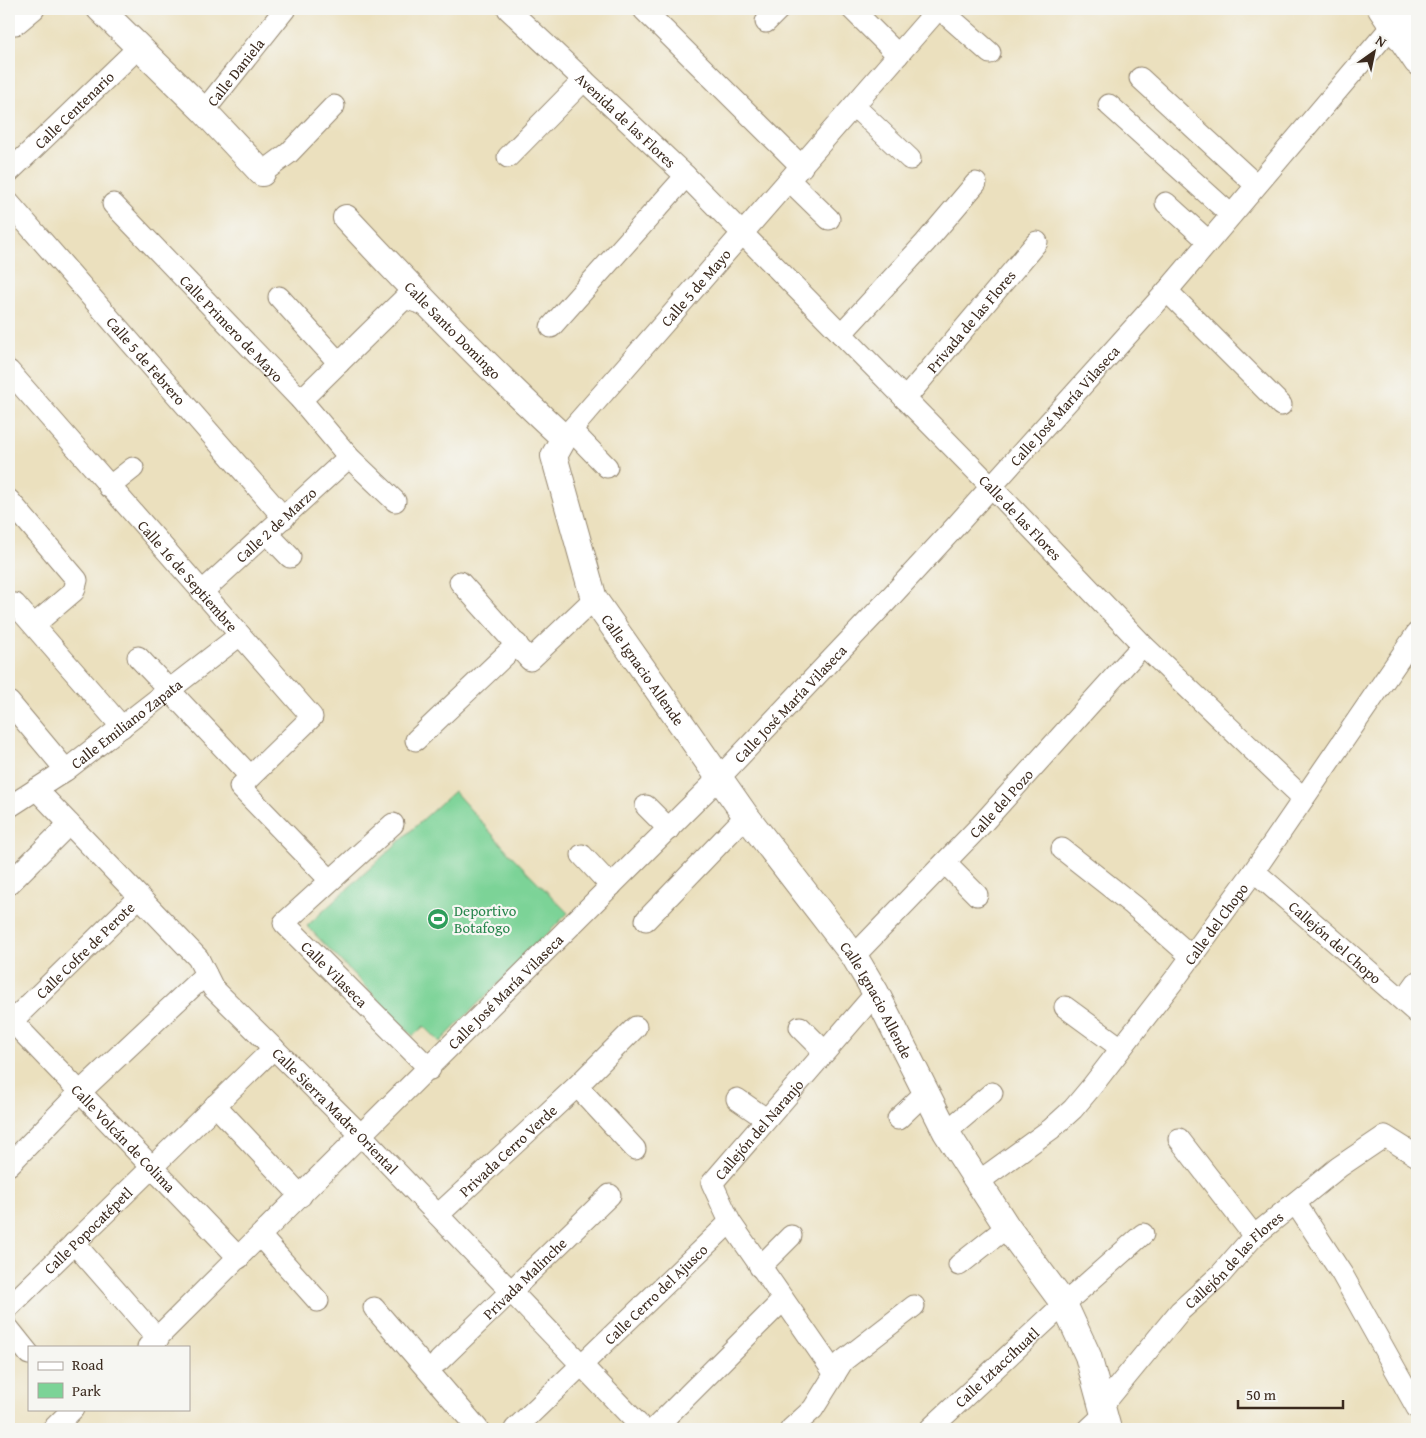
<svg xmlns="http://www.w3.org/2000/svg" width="1426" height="1438" viewBox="0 0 1426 1438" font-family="'Gentium Book Plus',serif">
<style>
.green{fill:#7cd397;stroke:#5c7e5a}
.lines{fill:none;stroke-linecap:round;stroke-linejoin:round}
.minor-casing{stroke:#93856e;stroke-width:23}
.major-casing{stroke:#93856e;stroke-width:28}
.minor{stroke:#fff;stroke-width:21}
.major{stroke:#fff;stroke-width:26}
.labels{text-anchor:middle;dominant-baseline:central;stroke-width:4.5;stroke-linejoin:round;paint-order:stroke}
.street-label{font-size:15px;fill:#3b2a1e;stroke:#f6f6f2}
.leisure-label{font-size:15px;fill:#27864d;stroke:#f6f6f2;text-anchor:start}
</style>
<rect width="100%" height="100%" fill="#f6f6f2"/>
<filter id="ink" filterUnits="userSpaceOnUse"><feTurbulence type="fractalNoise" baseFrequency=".02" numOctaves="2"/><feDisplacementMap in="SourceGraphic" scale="10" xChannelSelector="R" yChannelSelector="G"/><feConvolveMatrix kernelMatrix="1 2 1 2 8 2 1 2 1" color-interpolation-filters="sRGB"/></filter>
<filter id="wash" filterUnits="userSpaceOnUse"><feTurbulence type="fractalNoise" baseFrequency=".0096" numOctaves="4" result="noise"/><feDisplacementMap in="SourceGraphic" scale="20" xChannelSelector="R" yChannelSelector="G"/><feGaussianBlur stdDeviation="1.12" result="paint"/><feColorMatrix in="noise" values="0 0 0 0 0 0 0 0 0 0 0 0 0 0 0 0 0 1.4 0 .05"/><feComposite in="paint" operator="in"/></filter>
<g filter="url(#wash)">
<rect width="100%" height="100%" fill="#ebe0be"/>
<path class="green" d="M454,791l56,63 58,59 -128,129 -16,-16 -11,10 -106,-110z"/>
</g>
<g filter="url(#ink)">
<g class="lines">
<g class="minor-casing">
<g id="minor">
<path id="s1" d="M508,9l178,167 305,310 152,159 160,153"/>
<path d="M852,9l46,46"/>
<path d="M940,9l50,44"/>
<path d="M644,10l158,157"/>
<path d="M766,22l13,-13"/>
<path d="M9,24h7l18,-15"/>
<path d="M1140,78l116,107"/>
<path d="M1109,105l122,110"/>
<path d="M854,106l56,53"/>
<path id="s2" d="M204,111l81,-102"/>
<path d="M508,157l76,-77"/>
<path id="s3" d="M9,172l130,-125"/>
<path d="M262,173l27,-20 45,-47"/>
<path d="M790,181l39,38"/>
<path id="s4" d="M9,203l275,315"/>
<path d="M1166,203l42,38"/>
<path id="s5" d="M113,204l188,196 48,57 46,44"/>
<path d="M1167,291l114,114"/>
<path d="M279,297l60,66"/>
<path d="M551,327l135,-151"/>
<path d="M841,334l84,-91 51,-60"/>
<path id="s6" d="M9,371l303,346 -72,70 90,93"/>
<path id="s7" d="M905,399l132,-157"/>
<path d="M301,400l104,-102 23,8"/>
<path d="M571,430l36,37"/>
<path id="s8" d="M564,438l374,-429"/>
<path d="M109,487l24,-19"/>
<path d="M9,500l68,80 -3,11 -40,34"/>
<path d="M267,533l23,24"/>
<path d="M460,582l70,78 64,-61"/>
<path id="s9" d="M202,592l147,-135"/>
<path d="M15,604l107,123"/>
<path d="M138,657l112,119"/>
<path d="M9,702l57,68"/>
<path d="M416,740l101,-96"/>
<path id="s10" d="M36,789l162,169 15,30 149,148 281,293"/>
<path d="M646,806l23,23"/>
<path id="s11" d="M9,807l57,-37 174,-135"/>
<path id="s12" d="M393,824l-109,99 146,146"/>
<path d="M1062,849l71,56 59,52"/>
<path d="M582,855l29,31"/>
<path d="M945,863l32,32"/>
<path id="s13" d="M1254,871l163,142"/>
<path d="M9,884l60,-60"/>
<path d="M646,920l100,-104"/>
<path id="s14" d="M854,956l127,-131 162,-180"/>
<path d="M1404,1000l13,-18"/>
<path d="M1065,1007l56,41"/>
<path id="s15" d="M9,1018l230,240"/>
<path id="s16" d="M9,1024l130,-127"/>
<path d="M800,1027l24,24"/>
<path d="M577,1086l58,63"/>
<path d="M737,1099l29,20"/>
<path d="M215,1105l86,91"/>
<path d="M898,1119l27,-26"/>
<path d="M946,1132l46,-39"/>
<path d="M1179,1139l75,97"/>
<path d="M9,1165l70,-72 127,-119"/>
<path id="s17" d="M978,1182l73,-53 22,-20 20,-24 85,-110 76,-104 163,-238"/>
<path d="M1296,1204l46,70 75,134"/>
<path id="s18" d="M438,1215l139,-129 59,-59"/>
<path d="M261,1237l57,64"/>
<path d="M74,1243l84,96"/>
<path d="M959,1265l48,-38"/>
<path d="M760,1267l31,-31"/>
<path id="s19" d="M9,1307l265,-259"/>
<path d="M374,1308l104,121"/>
<path d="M9,1329l20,25"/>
<path id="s20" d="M148,1347l571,-569 166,-175 70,-76 212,-236 236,-278"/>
<path id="s21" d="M439,1361l171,-166"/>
<path id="s22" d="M835,1374l-105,-152 -18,-39 164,-190"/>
<path id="s23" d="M1103,1405l77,-94 41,-37 33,-38 85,-69 46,-31 32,20"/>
<path d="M53,1429l20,-20"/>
<path id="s24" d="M515,1429l215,-207"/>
<path d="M654,1429l128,-128"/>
<path d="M791,1429l22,-20 30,-48 71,-55"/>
<path id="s25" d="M930,1429l134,-125 79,-70"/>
<path d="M1089,1429l15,-14"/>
</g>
</g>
<g class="major-casing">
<g id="major">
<path d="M100,9l104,102 58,62"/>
<path d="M1381,9l36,53"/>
<path d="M1407,9l10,15"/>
<path id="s26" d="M346,218c70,75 142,150 218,220l-10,18 40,143 152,217 108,140 22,37 70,139 61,95 57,77 24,52 20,73"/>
</g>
</g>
<use href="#minor" class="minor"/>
<use href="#major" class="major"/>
</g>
</g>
<defs>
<g id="stadium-disc" transform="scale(1.125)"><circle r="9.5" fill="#2e9e5b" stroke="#f6f6f2"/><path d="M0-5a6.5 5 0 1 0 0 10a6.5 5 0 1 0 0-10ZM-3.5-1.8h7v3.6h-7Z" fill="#fff"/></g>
</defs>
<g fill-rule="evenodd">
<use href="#stadium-disc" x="438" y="919"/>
</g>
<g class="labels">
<g class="street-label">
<text stroke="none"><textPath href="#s2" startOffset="50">Calle Daniela</textPath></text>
<text stroke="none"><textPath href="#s3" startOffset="90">Calle Centenario</textPath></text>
<text stroke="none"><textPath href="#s1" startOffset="162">Avenida de las Flores</textPath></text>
<text stroke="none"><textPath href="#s8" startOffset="200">Calle 5 de Mayo</textPath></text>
<text stroke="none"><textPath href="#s7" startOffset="102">Privada de las Flores</textPath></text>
<text stroke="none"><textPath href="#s5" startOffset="172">Calle Primero de Mayo</textPath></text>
<text stroke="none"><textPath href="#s26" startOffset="155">Calle Santo Domingo</textPath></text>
<text stroke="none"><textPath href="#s4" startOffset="209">Calle 5 de Febrero</textPath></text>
<text stroke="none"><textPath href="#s20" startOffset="1314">Calle José María Vilaseca</textPath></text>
<text stroke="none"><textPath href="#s1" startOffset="722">Calle de las Flores</textPath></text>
<text stroke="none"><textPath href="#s9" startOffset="100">Calle 2 de Marzo</textPath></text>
<text stroke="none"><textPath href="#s6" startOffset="272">Calle 16 de Septiembre</textPath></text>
<text stroke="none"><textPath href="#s26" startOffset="565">Calle Ignacio Allende</textPath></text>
<text stroke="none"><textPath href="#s20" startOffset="909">Calle José María Vilaseca</textPath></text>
<text stroke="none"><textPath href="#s11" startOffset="144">Calle Emiliano Zapata</textPath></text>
<text stroke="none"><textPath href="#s14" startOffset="212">Calle del Pozo</textPath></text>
<text stroke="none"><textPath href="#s17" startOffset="354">Calle del Chopo</textPath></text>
<text stroke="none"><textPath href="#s13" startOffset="108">Callejón del Chopo</textPath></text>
<text stroke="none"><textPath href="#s16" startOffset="106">Calle Cofre de Perote</textPath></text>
<text stroke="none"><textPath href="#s12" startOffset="219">Calle Vilaseca</textPath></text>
<text stroke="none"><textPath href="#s20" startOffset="504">Calle José María Vilaseca</textPath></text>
<text stroke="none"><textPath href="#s26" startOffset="970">Calle Ignacio Allende</textPath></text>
<text stroke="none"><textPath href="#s10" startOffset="441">Calle Sierra Madre Oriental</textPath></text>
<text stroke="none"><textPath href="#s22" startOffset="299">Callejón del Naranjo</textPath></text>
<text stroke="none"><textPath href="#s15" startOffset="166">Calle Volcán de Colima</textPath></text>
<text stroke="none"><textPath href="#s18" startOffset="95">Privada Cerro Verde</textPath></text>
<text stroke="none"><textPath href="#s19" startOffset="110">Calle Popocatépetl</textPath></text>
<text stroke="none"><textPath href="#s23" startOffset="196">Callejón de las Flores</textPath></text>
<text stroke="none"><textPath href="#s21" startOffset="119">Privada Malinche</textPath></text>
<text stroke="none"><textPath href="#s24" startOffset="195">Calle Cerro del Ajusco</textPath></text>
<text stroke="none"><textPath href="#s25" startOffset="91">Calle Iztaccíhuatl</textPath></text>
</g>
<g class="leisure-label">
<text x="454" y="910">Deportivo<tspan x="454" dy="17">Botafogo</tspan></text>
</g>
</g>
<rect width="1426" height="1438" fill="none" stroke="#f6f6f2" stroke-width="30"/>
<rect x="28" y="1346" width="162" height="65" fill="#f6f6f2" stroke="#aba49d"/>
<rect x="38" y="1362" width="25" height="8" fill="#ffffff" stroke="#aba49d"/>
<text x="72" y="1370" font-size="15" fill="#3b2a1e">Road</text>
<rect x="38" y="1383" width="25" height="15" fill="#7cd397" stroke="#aba49d"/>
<text x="72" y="1396" font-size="15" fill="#3b2a1e">Park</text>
<g transform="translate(1374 52) rotate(33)" stroke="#f6f6f2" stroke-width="4" paint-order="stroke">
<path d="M0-4L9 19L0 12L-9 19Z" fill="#3b2a1e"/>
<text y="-8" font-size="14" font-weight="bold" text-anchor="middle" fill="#3b2a1e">N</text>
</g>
<path d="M1238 1400v8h105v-8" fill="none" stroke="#3b2a1e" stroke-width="2.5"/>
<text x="1246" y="1400" font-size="15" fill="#3b2a1e" stroke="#f6f6f2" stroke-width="4" paint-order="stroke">50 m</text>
</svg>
